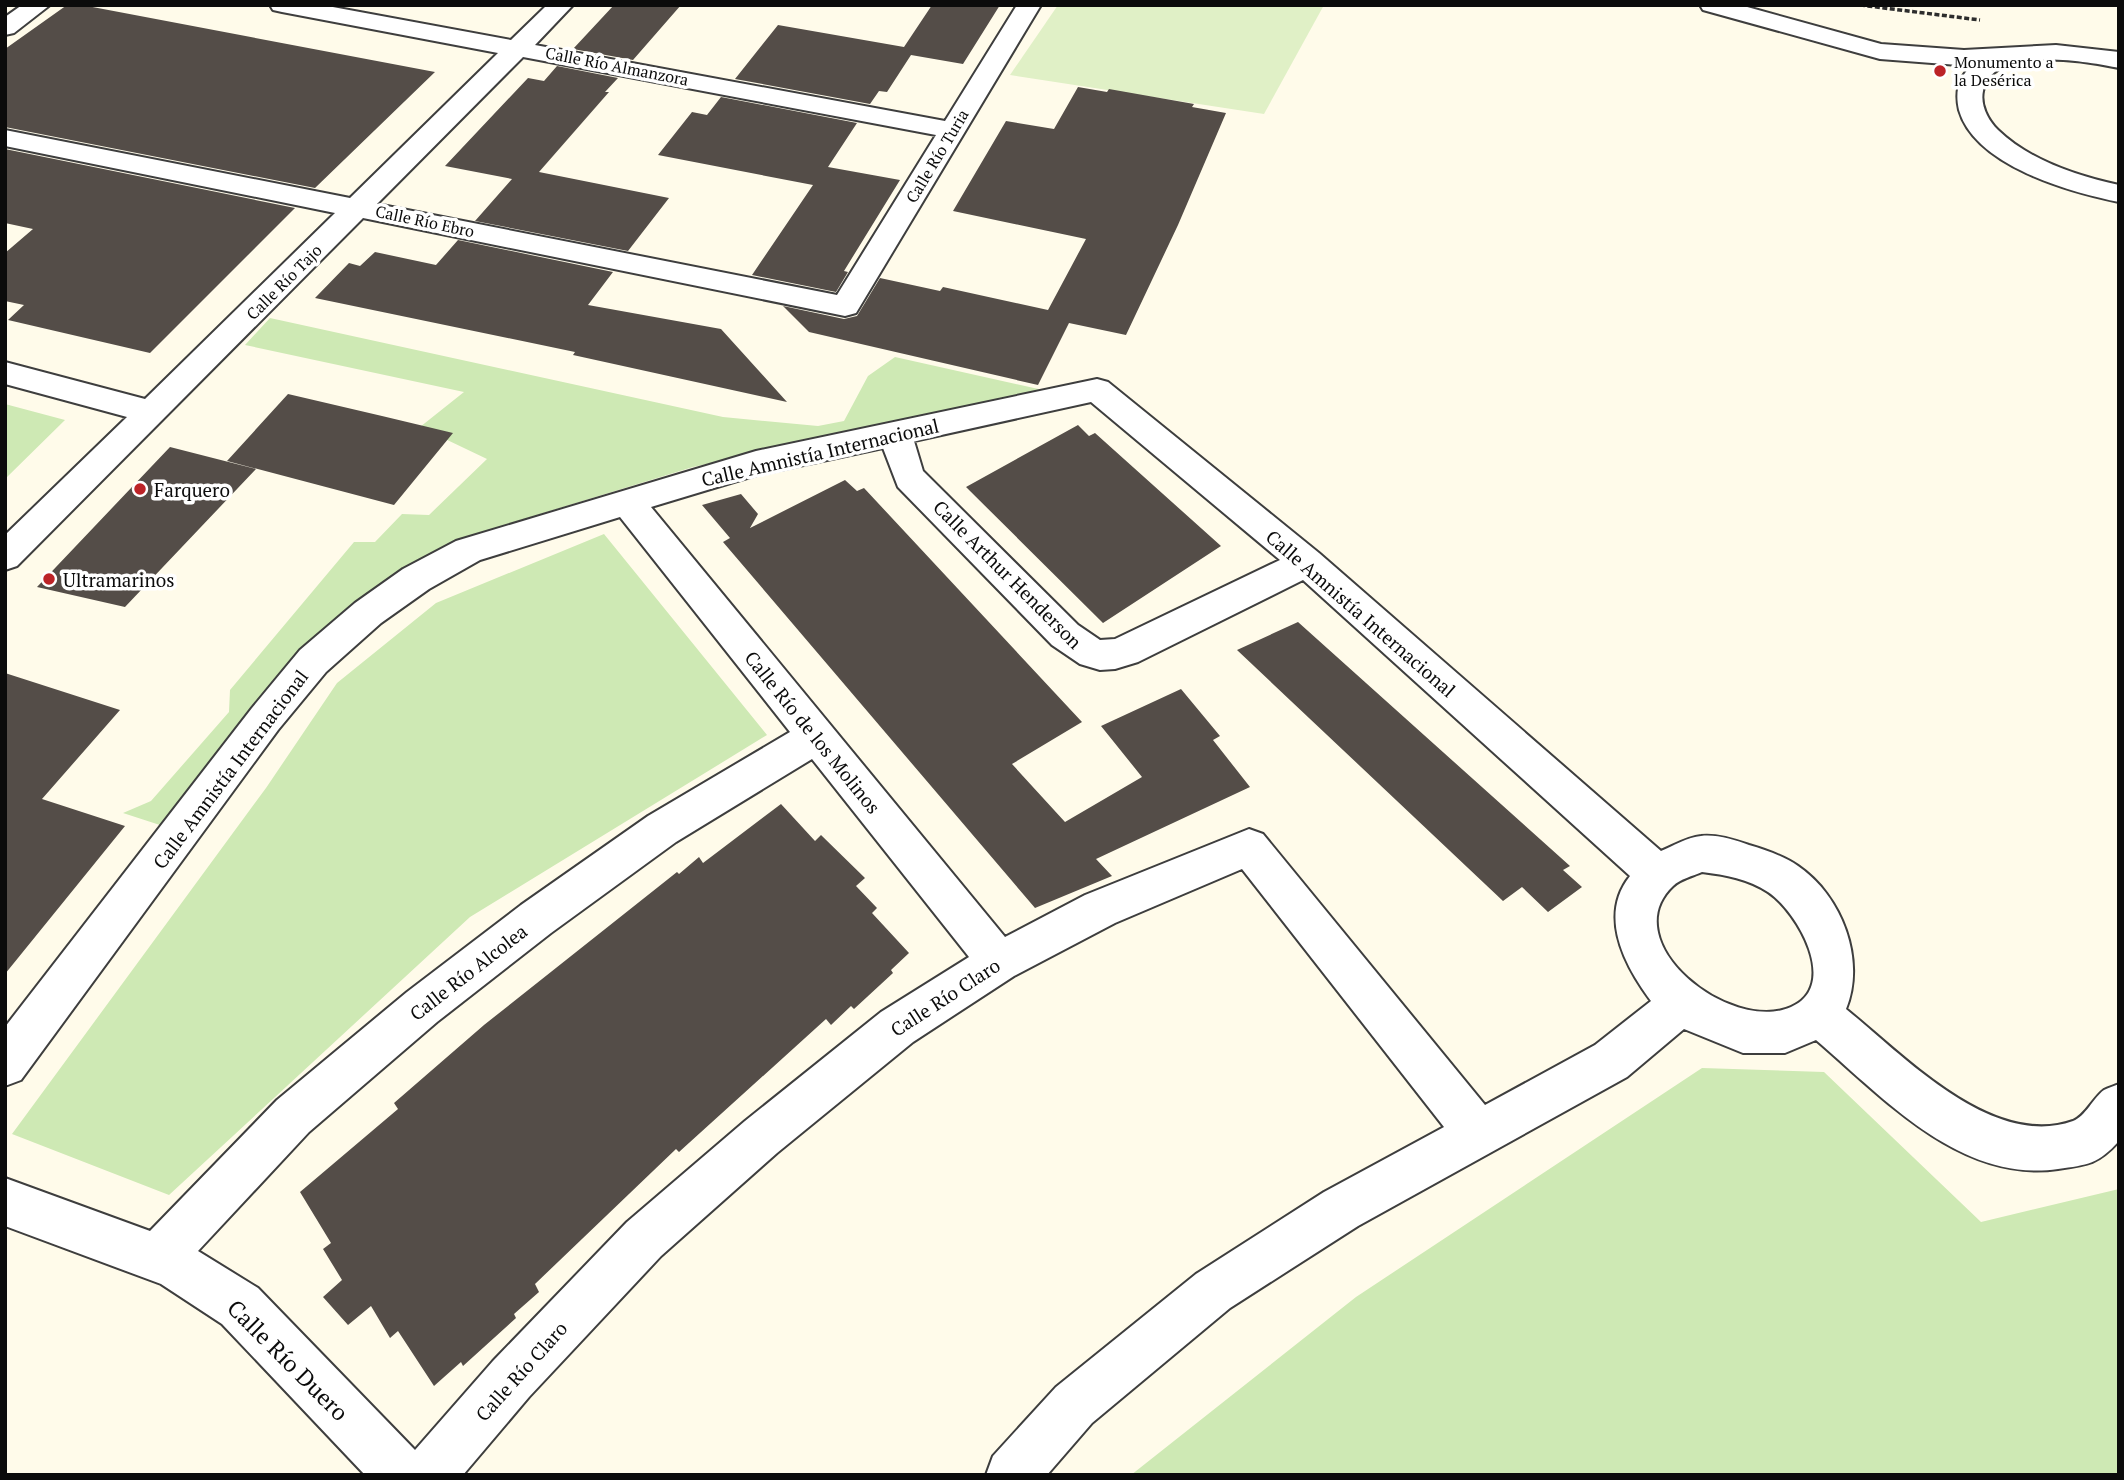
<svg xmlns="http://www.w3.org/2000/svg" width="2124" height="1480" viewBox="0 0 2124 1480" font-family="'PT Serif',serif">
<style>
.green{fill:#cee9b4}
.pitch{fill:#e0f0c6}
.building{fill:#544d48}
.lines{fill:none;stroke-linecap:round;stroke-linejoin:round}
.minor-casing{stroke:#3e3e3e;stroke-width:4}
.path{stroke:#2d2d2d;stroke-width:3.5;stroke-dasharray:5 2.5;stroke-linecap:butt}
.minor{fill:#fff;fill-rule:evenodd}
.poi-dot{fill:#bc2327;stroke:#fff;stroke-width:2.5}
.labels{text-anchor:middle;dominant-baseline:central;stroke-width:7;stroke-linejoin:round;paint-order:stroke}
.far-poi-label{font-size:16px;fill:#0b0b0b;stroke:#fff;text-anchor:start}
.far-street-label{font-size:16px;fill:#0b0b0b;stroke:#fff}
.street-label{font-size:19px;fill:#0b0b0b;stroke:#fff}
.poi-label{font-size:19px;fill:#0b0b0b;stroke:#fff;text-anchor:start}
.near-street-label{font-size:23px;fill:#0b0b0b;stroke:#fff}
</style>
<rect width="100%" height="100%" fill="#fffbea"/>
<path class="green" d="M270,318l453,99 95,9 26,-5 24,-45 27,-19 148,33 -350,77 -234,72 -112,74 -181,214 -43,-14 28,-12 78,-89 1,-22 124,-148h21l27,-28 27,1 58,-56 -67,-32 44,-35 -219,-47z
M5,404l60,16 -60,59z
M604,534l163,201 -297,182 -301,278 -157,-61 254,-346 71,-105 99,-80z
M1702,1068l122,4 157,150 138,-33v286h-988l225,-178z"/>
<path class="pitch" d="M1058,5h266l-60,109 -254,-39z"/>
<path class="building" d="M67,5h15l353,67 -120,116 -310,-61v-78z
M614,5h67l-48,55 -60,-11z
M932,5h68l-37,59 -52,-9 -24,37 -8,-1 -9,13 -135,-25 43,-54 126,22z
M557,66l61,12 -13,14h4l-70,80 130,26 -41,53 -153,-30 37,-42 -67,-13 83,-88 16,3z
M1078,87l29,5 2,-3 85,15 -2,3 34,6 -48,112 -52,110 -57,-12 -31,62 -229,-53 -26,-26 61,13 13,-3 23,-38 60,13 3,-4 105,23 38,-71 -133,-28 53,-90 48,8z
M721,97l136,26 -29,44 72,13 -56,91 4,1 -12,20 -84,-17 61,-90 -155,-30 34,-43 15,3z
M5,149l290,59 -145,145 -142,-33 16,-15 -19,-4v-48l28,-24 -28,-6z
M458,240l155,32 -25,33 133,24 66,73 -214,-47 2,-3 -260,-54 34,-35 11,3 15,-14 61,13z
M288,394l94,22 71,17 -59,72 -167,-44z
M1078,425l11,11 6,-3 126,113 -118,77 -137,-136z
M170,447l86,22 -131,138 -88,-20z
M845,480l12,11 7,-3 218,234 -70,42 53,58 77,-45 -41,-51 80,-37 39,47 -7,4 37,47 -154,72 16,17 -77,32 -312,-366 7,-4 -28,-33 39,-11 17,20 -8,14z
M1298,622l272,244 -7,4 19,17 -34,25 -26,-25 -19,14 -266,-251z
M5,673l115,37 -78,89 83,27 -120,148z
M781,804l34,37 6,-6 44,43 -9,8 21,22 -5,5 37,40 -18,17 2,3 -39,36 -3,-3 -20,19 -5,-6 -147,133 -3,-3 -141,135 4,8 -25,22 2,4 -53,48 -2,-4 -27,24 -36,-55 -8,7 -19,-32 -23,19 -25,-28 19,-17 -19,-31 8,-6 -31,-51 98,-83 -4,-6 90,-78 193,-153 2,2 20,-17 4,6z"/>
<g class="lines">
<g class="minor-casing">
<path id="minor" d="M22,5h28l-36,28 -9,2v-18z
M270,5h52l189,35 36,-35h26l-38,40 410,76 72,-116h24l-185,308 -11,3 -482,-98 -346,348 -12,4v-35l122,-118 -122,-33v-22l140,37 190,-186 -330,-67v-16l345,68 148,-145 -216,-41 -9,-2zM523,57l413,78 -99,160 -460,-91z
M1700,5h40l141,39 83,6 92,-5 63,7v16c-34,-7 -127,-23 -136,23 -3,14 5,29 15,39 31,30 79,46 121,55v17c-49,-10 -144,-36 -160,-92 -4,-18 -1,-31 12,-44l-91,-7 -177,-49z
M1097,379l11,3 211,171 342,298c12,-5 27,-14 40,-15 15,-2 34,4 48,9 17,5 35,11 49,21 44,30 68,94 48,143 57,46 146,141 227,112 13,-5 20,-23 31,-31 4,-2 10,-4 15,-6v57c-21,23 -31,24 -61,28 -98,14 -174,-71 -242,-129l-31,13h-42l-59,-24 -57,48 -269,149 -128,82 -138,115 -45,52h-61l7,-19 63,-69 140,-113 128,-82 120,-65 -202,-258 -127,54 -101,53 -101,66 -136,111 -116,103 -132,141 -66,78h-98l-143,-151 -61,-40 -156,-58v-48l145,53 127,-131 130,-108 114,-87 127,-89 142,-84 -170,-215 -140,43 -51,29 -48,34 -55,49 -48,58 -257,350 -16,6v-59l247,-319 48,-58 55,-47 48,-34 53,-28 300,-90zM1091,402l189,158 -165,79 -15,1 -22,-15 -155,-154 -9,-30zM883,448l15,39 154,158 28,19 20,6 15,-1 23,-7 165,-82 327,296c-32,40 -5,90 21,125l-56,44 -110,60 -222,-271 -14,-5 -164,66 -80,42 -354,-430 106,-32zM812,759l157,198 -88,55 -136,109 -118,101 -134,139 -78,89 -157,-162 -60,-37 111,-119 128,-110 114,-89 125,-91zM1702,872c24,3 46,7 66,20 30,20 72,94 23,115 -61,27 -177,-65 -118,-121 7,-7 20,-10 29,-14z"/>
</g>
<path class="path" d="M1860,5l120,15"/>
<use href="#minor" class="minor"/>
</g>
<g class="poi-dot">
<circle cx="1940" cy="71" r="7"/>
<circle cx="140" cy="489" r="7"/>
<circle cx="49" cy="579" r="7"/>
</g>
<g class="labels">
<g class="far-poi-label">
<text x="1954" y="62">Monumento a<tspan x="1954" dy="18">la Desérica</tspan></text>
</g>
<g class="far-street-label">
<text transform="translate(617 66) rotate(11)">Calle Río Almanzora</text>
<text transform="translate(937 156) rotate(-59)">Calle Río Turia</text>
<text transform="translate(425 221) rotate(12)">Calle Río Ebro</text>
<text transform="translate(284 282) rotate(-45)">Calle Río Tajo</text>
</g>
<g class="street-label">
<text transform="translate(820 452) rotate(-13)">Calle Amnistía Internacional</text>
<text transform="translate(1008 574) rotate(45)">Calle Arthur Henderson</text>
<text transform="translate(1361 613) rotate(41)">Calle Amnistía Internacional</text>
<text transform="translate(813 732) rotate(51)">Calle Río de los Molinos</text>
<text transform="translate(230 769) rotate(-53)">Calle Amnistía Internacional</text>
<text transform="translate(468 972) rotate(-38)">Calle Río Alcolea</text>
<text transform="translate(945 997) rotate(-33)">Calle Río Claro</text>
<text transform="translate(521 1371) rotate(-48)">Calle Río Claro</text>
</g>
<g class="poi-label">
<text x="154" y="489">Farquero</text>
<text x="63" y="579">Ultramarinos</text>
</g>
<g class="near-street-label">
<text transform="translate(288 1360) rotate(45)">Calle Río Duero</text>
</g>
</g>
<rect width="2124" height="1480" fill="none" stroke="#0b0b0b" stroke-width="14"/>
</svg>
